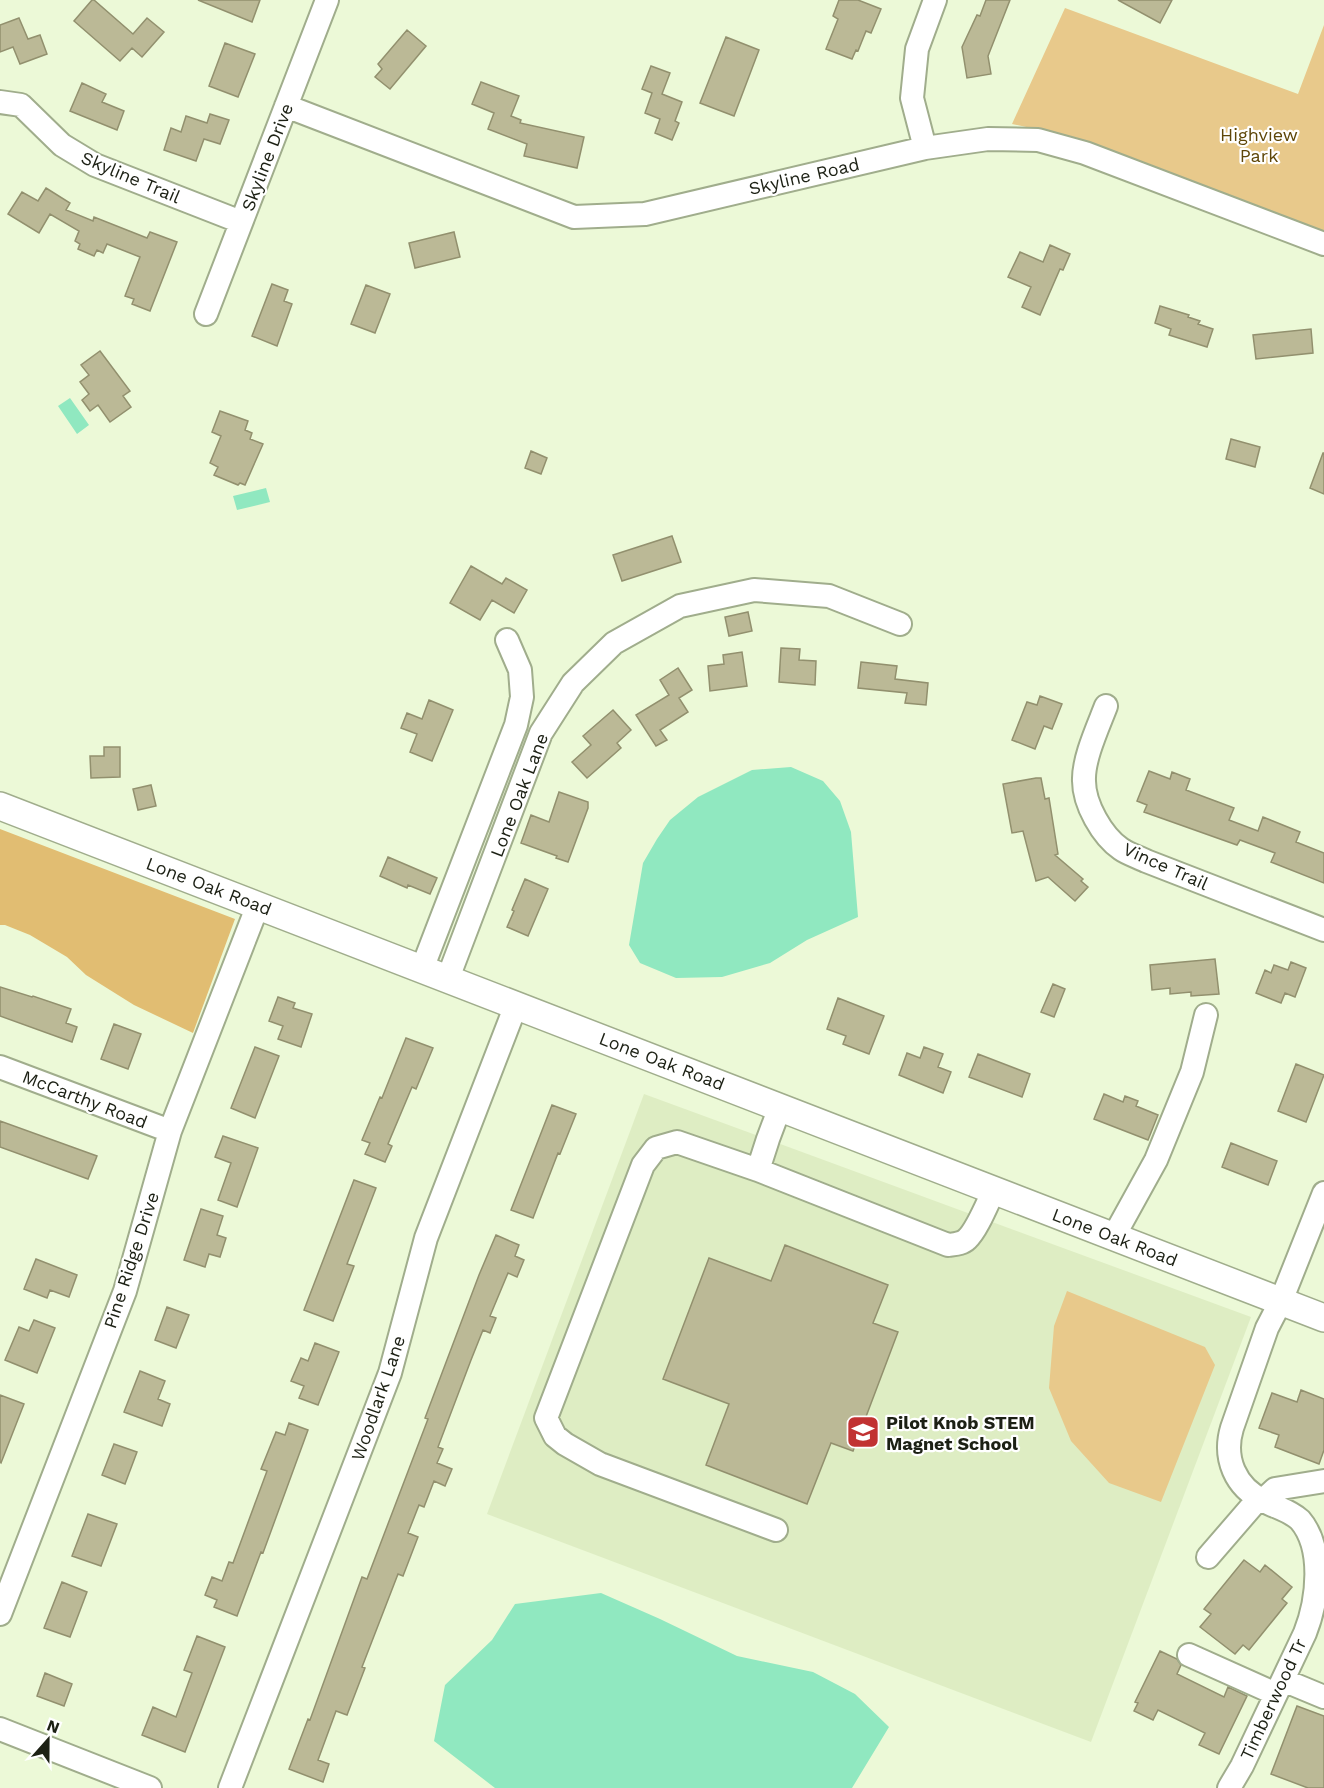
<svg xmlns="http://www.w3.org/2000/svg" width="1324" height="1788" viewBox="0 0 1324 1788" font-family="'Work Sans',sans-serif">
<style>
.built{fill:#deedc3}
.green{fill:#e8c98b}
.forest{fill:#e1bd72}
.water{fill:#90e8c0}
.building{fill:#bbb996;stroke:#92906e;stroke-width:1.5}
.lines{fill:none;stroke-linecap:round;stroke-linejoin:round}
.minor-casing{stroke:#a0ad8c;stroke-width:26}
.major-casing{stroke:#a0ad8c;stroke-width:30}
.minor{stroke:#fff;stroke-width:22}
.major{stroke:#fff;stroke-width:27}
.labels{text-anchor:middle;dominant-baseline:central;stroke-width:4.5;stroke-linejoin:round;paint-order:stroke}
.park-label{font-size:18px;fill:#5e4608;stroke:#fff}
.street-label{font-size:18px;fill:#1c2014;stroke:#fff}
.poi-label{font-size:18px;font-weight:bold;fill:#1c2014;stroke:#fff;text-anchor:start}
</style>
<rect width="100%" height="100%" fill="#ecf9d7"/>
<path class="built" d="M644,1094l607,223 -160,425 -604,-228z"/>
<path class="green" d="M1065,8l233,86 26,-69v208l-247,-95 -65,-14z
M1067,1291l138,56 10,18 -54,137 -52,-19 -38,-42 -22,-53 5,-62z"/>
<path class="forest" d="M0,829l235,90 -42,114 -59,-28 -48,-30 -19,-18 -37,-22 -25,-10h-5z"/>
<path class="water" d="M70,398l19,27 -12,9 -19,-28z
M266,488l4,14 -33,8 -4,-14z
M791,767l32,14 17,20 11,31 7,85 -51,23 -37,23 -48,14 -46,1 -36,-15 -11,-18 14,-82 14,-24 13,-19 28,-23 54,-27z
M601,1593l59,26 77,37 76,16 42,22 34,33 -37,61h-357l-61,-47 11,-56 47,-45 23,-36z"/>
<path class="building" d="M92,0h2l39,34 14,-16 17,14 -22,25 -10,-9 -12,13 -46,-40z
M198,0h62l-8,22z
M839,0h19l23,9 -10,24 -5,-2 -8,20 -2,-1 -4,9 -26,-10 12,-30 -5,-3z
M986,0h24l-22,56 3,18 -24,4 -5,-31 15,-32 3,1z
M1118,0h54l-12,23z
M19,18l9,21 12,-4 7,19 -27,10 -7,-17 -13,5v-27z
M407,30l19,16 -36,43 -15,-12 7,-8 -4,-5z
M726,37l33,13 -25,66 -34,-13z
M225,43l30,11 -17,43 -29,-11z
M651,66l19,7 -8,21 20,8 -7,19 4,2 -7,17 -17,-7 5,-14 -15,-6 7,-20 -10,-4z
M481,82l38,14 -8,20 10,4 -1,3 64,14 -7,31 -53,-12 3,-12 -39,-15 6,-16 -22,-9z
M82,83l24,11 -4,8 22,9 -7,19 -47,-19z
M210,114l19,6 -9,24 -16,-5 -8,22 -32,-11 7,-22 10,4 5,-16 21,7z
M46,188l24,15 -4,7 27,11 1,-4 53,21 3,-6 27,10 -27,69 -18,-7 2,-5 -9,-3 15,-39 -33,-13 -4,9 -6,-3 -3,6 -16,-7 2,-5 -5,-3 4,-10 -29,-17 -11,19 -31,-19 14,-22 16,9z
M454,232l6,25 -45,11 -6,-25z
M1050,245l20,9 -7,16 -3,-1 -20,46 -18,-8 9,-20 -23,-10 12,-25 23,10z
M272,284l16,6 -4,11 8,3 -15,42 -25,-10z
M366,285l24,9 -15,39 -24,-9z
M1160,306l29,9 -1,2 12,4 -2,3 15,5 -6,18 -38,-12 2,-6 -16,-6z
M1311,329l2,24 -57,6 -3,-24z
M100,351l30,40 -7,5 8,11 -21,15 -12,-17 -8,6 -8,-11 7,-6 -9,-12 9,-7 -8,-10z
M220,411l28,10 -3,9 7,3 -2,6 13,5 -18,41 -5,-2 -2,2 -24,-10 4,-8 -8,-4 11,-27 -9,-4z
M1231,439l29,8 -5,20 -29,-8z
M531,451l16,7 -6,16 -16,-6z
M1323,453h1v41l-14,-6z
M672,536l9,26 -59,19 -9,-26z
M471,566l31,18 4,-6 21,12 -13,23 -22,-13 -12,20 -30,-17z
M748,612l4,19 -23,5 -4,-19z
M781,648l19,1 -1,11 17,1 -1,24 -36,-3z
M742,652l5,34 -37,5 -2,-25 16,-2 -1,-9z
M861,662l36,4 -2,13 33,4 -2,22 -21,-2 2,-10 -49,-5z
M678,668l14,22 -13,8 9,14 -28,18 7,10 -11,6 -20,-31 33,-20 -9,-15z
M1040,696l22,8 -10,25 -8,-3 -9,23 -23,-9 15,-38 10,3z
M429,700l24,10 -21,51 -22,-9 7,-18 -16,-6 6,-15 15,6z
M613,710l18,20 -14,13 4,5 -34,30 -15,-16 19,-17 -8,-9z
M104,747h16v30l-29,1 -1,-22h14z
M1149,771l21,8 2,-7 18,7 -4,11 48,18 -5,12 29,11 5,-14 37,15 -4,10 28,11v30l-53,-21 4,-9 -35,-13 -3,5 -93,-33 3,-7 -10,-4z
M1036,778h5l4,21 4,-1 9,56 -3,1 28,24 -2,2 7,6 -13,14 -27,-24 -12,4 -13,-50 -11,2 -9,-49z
M151,785l5,21 -18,4 -5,-21z
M559,792l29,10v6l-20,54 -12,-4 1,-2 -36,-13 10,-28 18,7z
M388,857l49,21 -7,16 -22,-9 -1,3 -27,-12z
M525,879l23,10 -20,47 -21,-9 7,-16 -2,-1z
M1215,959l4,35 -28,2v-4l-21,2v-6l-18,2 -2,-25z
M1291,962l15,6 -11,29 -10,-4 -4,10 -25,-10 9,-23 6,3 3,-8 14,5z
M1053,984l12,5 -11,28 -13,-5z
M0,987l32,10 1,-1 38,13 -5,14 11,4 -5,15 -72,-26z
M278,997l17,6 -2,5 19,6 -11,33 -23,-8 5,-13 -14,-5z
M838,998l46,18 -15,38 -26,-10 3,-8 -19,-7z
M114,1024l27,10 -13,35 -27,-10z
M406,1038l27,10 -17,41 -4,-2 -24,57 4,2 -7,16 -20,-8 5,-11 -8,-3 18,-43 2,1z
M255,1047l24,9 -24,62 -24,-10z
M924,1047l19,7 -5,13 13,5 -8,21 -44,-18 8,-22 13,5z
M978,1054l52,20 -8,23 -53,-20z
M1296,1064l28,11 -18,47 -28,-11z
M1104,1094l19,8 2,-6 13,5 -2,5 22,9 -10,25 -54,-21z
M552,1105l24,9 -16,40 -2,-1 -25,65 -22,-8z
M0,1121l97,35 -9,23 -88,-32z
M223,1136l35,12 -21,59 -19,-7 13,-37 -16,-6z
M1231,1143l46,18 -9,24 -46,-18z
M354,1180l22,8 -29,76 7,2 -21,55 -29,-11z
M201,1209l22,7 -6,19 9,3 -6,19 -11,-3 -4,13 -21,-7z
M496,1235l23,10 -4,11 9,4 -7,17 -9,-4 -18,43 6,2 -6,15 -7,-3 -12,30 -33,87 5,2 -6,14 15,6 -7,17 -11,-5 -10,26 -5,-2 -11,28 10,4 -15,39 -5,-2 -36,93 3,1 -18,47 -11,-4 -18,49 11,4 -6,18 -34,-13 19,-50 2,1 52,-143 5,2 61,-160 -3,-1 54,-143z
M785,1245l103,40 -15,38 25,9 -45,119 -22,-8 -24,61 -101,-39 23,-61 -66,-25 46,-121 62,23z
M36,1259l41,16 -8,22 -19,-7 -3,8 -23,-9z
M167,1307l22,8 -13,33 -21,-8z
M34,1320l21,8 -18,45 -32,-13 14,-33 10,4z
M315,1343l24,9 -21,53 -19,-7 5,-12 -13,-5 10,-23 7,3z
M140,1371l25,10 -7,18 12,5 -8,22 -38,-14z
M1301,1390l23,9v51l-5,14 -44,-17 4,-12 -20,-7 13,-35 25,9z
M0,1395l24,9 -23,59 -1,-1z
M289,1423l19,7 -45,123 -2,-1 -24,64 -23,-9 3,-7 -12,-5 7,-18 10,4 7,-19 4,1 34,-92 -6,-2 15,-37 9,3z
M114,1444l23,8 -12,32 -23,-9z
M88,1514l29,10 -16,42 -29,-10z
M1244,1560l16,12 5,-7 27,22 -10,12 5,4 -38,47 -6,-5 -8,9 -35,-27 11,-13 -7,-5z
M62,1582l25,10 -17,45 -26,-9z
M197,1636l28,11 -40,105 -43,-17 11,-28 23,10 16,-44 -8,-3z
M1160,1651l17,8 4,6 -4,9 47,23 4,-10 19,9 -28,58 -20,-9 6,-12 -47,-23 -5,10 -19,-9 4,-8 -3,-1z
M45,1673l27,11 -8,22 -27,-10z
M1297,1706l27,10v72h-16l-37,-14z"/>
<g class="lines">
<g class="minor-casing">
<path id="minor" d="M0,102l21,3 41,40 33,20 146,57
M286,106l288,111 71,-3 280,-66 63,-9 50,1 47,13 239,91
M925,148l-13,-50 5,-49 18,-49
M206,314l121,-314
M1106,706c-8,21 -23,53 -22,75 0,23 18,55 37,68 7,5 17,8 25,12l178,69
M422,969l94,-244 6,-28 -2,-27 -13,-30
M448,978l93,-245 32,-50 41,-40 66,-37 74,-16 75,6 71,28
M0,1067l170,64
M758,1170l10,-31 12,-32
M1114,1236l42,-76 36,-88 14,-57
M1262,1501l13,-12 49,-8
M776,1530l-176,-66 -35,-20 -10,-8 -9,-18 97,-253 13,-17 21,-6 81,28 190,75c7,-1 14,-1 19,-6 10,-9 21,-37 27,-49
M1208,1557l51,-59
M0,1614l125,-323 45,-160 88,-226
M1189,1655l87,39
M1283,1680l41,17
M0,1729l150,59
M230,1788l160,-415 36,-135 90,-233
M1229,1788l13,-22 63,-133c13,-33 19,-85 -5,-113 -11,-10 -23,-12 -36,-19 -29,-14 -41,-43 -32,-73l35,-100 14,-27 43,-108"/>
</g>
<g class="major-casing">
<path id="major" d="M0,806l1324,512"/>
</g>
<use href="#minor" class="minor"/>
<use href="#major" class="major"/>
</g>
<defs>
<g id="school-square" transform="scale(1.725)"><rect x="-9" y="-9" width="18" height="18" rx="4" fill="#c13232" stroke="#fff"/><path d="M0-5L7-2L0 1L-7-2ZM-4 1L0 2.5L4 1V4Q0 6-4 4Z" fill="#fff"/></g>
</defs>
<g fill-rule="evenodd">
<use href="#school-square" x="863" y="1432"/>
</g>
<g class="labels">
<g class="park-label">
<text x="1259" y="134">Highview<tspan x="1259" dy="21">Park</tspan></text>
</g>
<g class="street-label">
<text transform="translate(267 157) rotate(-69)">Skyline Drive</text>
<text transform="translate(804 176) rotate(-13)">Skyline Road</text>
<text transform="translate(131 177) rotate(23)">Skyline Trail</text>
<text transform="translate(519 795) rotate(-69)">Lone Oak Lane</text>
<text transform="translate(1166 866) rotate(24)">Vince Trail</text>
<text transform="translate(209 886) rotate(21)">Lone Oak Road</text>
<text transform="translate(662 1061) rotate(21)">Lone Oak Road</text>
<text transform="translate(85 1099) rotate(21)">McCarthy Road</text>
<text transform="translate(1115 1237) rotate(21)">Lone Oak Road</text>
<text transform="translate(131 1260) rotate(-72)">Pine Ridge Drive</text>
<text transform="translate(378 1398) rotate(-71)">Woodlark Lane</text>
<text transform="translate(1273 1699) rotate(-65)">Timberwood Tr</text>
</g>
<g class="poi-label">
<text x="886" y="1422">Pilot Knob STEM<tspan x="886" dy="21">Magnet School</tspan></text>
</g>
</g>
<g transform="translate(48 1740) rotate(21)" stroke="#ffffff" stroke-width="4.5" paint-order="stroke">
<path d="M0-4.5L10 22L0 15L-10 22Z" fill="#1c2014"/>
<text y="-9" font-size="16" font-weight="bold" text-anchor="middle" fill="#1c2014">N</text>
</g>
</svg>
